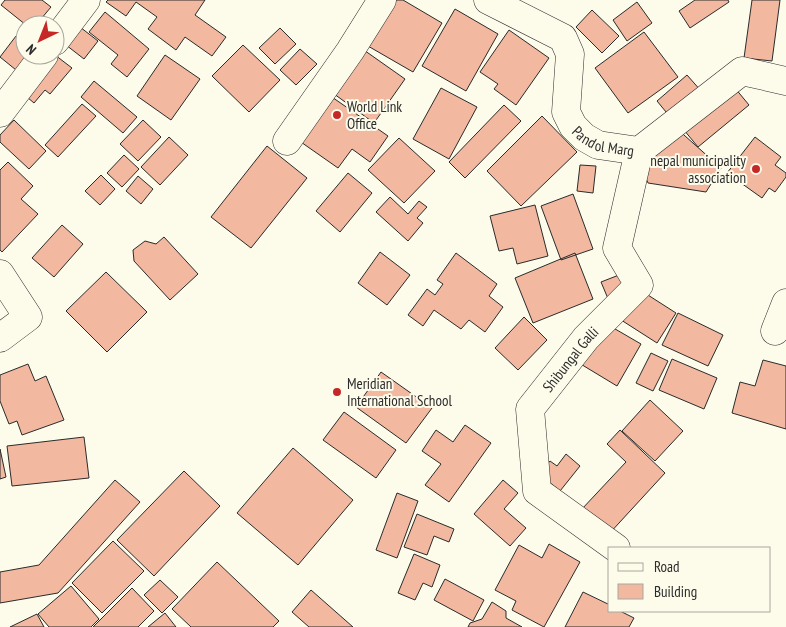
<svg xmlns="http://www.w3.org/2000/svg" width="786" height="627" viewBox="0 0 786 627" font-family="'PT Sans Narrow',sans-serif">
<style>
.building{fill:#f2b8a0;stroke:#2b2b2b}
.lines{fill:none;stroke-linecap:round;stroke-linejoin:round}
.street-casing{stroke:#2b2b2b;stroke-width:29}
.secondary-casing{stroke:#2b2b2b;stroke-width:29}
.street{stroke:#fdfbea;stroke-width:28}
.secondary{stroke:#fdfbea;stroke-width:28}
.poi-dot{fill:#c62828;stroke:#fdfbea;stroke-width:2}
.labels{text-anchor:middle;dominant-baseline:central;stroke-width:4;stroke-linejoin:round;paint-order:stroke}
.poi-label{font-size:15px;fill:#2b2b2b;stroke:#fdfbea;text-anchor:start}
.street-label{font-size:15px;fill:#2b2b2b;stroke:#fdfbea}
</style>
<rect width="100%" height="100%" fill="#fdfbea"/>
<path class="building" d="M5,0h37l9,7 -15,18h-10l-25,-20z
M108,0h97l-10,15 31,22 -14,19 -27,-19 -9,13 -28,-21 9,-12 -21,-15 -10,14 -20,-14z
M385,0h18l39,23 -29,49 -52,-30z
M695,0h33l1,2 -39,26 -11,-17z
M752,0h28l-8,61 -28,-3z
M637,2l15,21 -25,18 -14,-21z
M455,9l43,25 -32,57 -44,-25z
M592,10l27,26 -17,17 -26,-26z
M105,12l44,37 -22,28 -16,-13 7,-9 -29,-23z
M80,27l18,14 -14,18 -18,-14z
M280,28l16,16 -21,20 -16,-16z
M509,30l40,28 -33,47 -22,-16 4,-5 -18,-12z
M644,32l34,45 -50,36 -33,-45z
M16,36l9,7v12h10l-14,19 -21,-17z
M243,45l37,35 -31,32 -37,-36z
M361,48l44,31 -31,44 -44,-32z
M300,49l17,15 -21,21 -16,-15z
M55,55l17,13 -22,26 -5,-4 -11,13 -13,-11z
M165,55l35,24 -29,41 -34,-24z
M687,75l15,17 -31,26 -14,-17z
M94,81l43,36 -14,16 -42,-36z
M730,82l19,23 -51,42 -19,-23z
M441,88l36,19 -28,52 -36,-20z
M329,95l59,41 -18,26 -18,-13 -14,19 -40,-28z
M82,104l14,12 -38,41 -13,-12z
M504,105l17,16 -56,57 -16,-16z
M542,116l35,36 -56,54 -34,-35z
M14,120l32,31 -17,18 -29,-27v-7z
M143,120l18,17 -23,24 -18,-17z
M675,127l46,41 -15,24 -58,-9 -10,-23z
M169,137l19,18 -28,30 -19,-18z
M755,137l26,20 -6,8 11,8v4l-11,15 -6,-4 -7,10 -35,-25z
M399,138l36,33 -31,32 -36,-33z
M267,146l40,32 -56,70 -40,-31z
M124,155l15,14 -17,18 -15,-14z
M8,162l25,24 -12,13 17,15 -36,38 -2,-2v-80z
M580,165l16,1 -3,27 -16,-2z
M348,173l24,20 -32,39 -24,-21z
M101,175l14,14 -15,16 -15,-14z
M138,176l15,13 -12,15 -15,-13z
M573,194l20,55 -32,11 -20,-54z
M390,197l18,17 11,-13 8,6 -10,11 6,5 -15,18 -32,-29z
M535,205l13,51 -31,8 -4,-16 -14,3 -9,-35z
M62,225l21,19 -29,33 -22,-19z
M164,237l34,37 -28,26 -36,-39 -1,-11 12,-9 11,3z
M380,252l30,23 -23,30 -29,-22z
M456,253l41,31 -8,12 14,11 -18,25 -16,-12 -8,9 -27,-19 -11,16 -15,-11 19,-26 8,6 8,-11 -6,-4z
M575,253l18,46 -60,24 -18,-45z
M106,272l41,40 -40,40 -41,-41z
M619,275l7,20 -17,6 -8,-19z
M637,288l39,25 -19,30 -39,-25z
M678,313l45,22 -15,31 -46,-21z
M524,317l23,23 -29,30 -23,-22z
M610,326l31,18 -24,42 -43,-26 13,-23 13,7z
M651,353l17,8 -15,30 -17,-8z
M672,359l45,19 -13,31 -45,-19z
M763,360l23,6v63l-54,-16 8,-31 15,4z
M28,364l7,17 11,-5 18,44 -42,15 -5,-14 -8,3 -9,-23v-26z
M381,372l51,36 -26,35 -50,-36z
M650,400l33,31 -28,30 -33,-30z
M344,412l52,38 -20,28 -53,-38z
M465,425l26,18 -42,59 -24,-17 16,-21 -19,-13 14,-21 17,12z
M620,430l45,43 -57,62 -27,-25 45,-48 -19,-18z
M84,437l5,41 -77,8 -5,-40z
M293,448l60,52 -55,65 -61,-52z
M0,449l6,28 -6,2z
M566,454l14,12 -20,25 -21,-17 11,-13 7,5z
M184,471l36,35 -66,70 -37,-36z
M115,480l25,22 -82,91 -58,10v-31l39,-7z
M503,480l15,13 -14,16 22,19 -16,18 -36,-32z
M397,493l21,8 -21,57 -21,-8z
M417,514l37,15 -5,13 -15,-6 -7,19 -23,-8z
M113,541l31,30 -42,42 -30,-30z
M549,544l31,18 -36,65 -32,-17 4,-9 -21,-11 24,-45 23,13z
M414,554l26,11 -8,22 -9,-4 -8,17 -17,-7z
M217,562l62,59 -6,6h-82l-19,-18z
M445,579l39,21 -11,21 -39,-21z
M160,580l18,17 -16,16 -18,-18z
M71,586l28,33 -8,8h-42l-11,-13z
M132,588l22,23 -16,16h-45z
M311,590l42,37h-44l-17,-15z
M583,592l27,13v6h10l14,7 -5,9h-64z
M492,602l14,9v7l16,9h-54l2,-4 12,-4z
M165,613l11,14h-28z
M37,614l7,13h-34z"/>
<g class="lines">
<g class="street-casing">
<g id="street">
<path d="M55,41l31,-41"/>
<path d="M0,113l44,-58"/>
<path d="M287,141l63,-90 32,-51"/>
<path d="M0,274l28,43 -28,21"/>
<path d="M775,331l11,-28"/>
<path id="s1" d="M616,548l-79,-57 -7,-82 56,-71 53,-53 -22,-37 22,-97"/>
</g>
</g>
<g class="secondary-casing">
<g id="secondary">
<path id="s2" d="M488,0l75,38 7,16 -4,58 7,14 11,11 14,8 41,6 103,-80 44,10"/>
</g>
</g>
<use href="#street" class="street"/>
<use href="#secondary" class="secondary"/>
</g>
<g class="poi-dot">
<circle cx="337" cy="115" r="5"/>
<circle cx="756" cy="169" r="5"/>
<circle cx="337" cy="392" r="5"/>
</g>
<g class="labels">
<g class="poi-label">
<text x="347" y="106">World Link<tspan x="347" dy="17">Office</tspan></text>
<text x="746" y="160" text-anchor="end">nepal municipality<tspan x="746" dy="17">association</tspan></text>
<text x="347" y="383">Meridian<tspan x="347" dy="17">International School</tspan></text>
</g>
<g class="street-label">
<text stroke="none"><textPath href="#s2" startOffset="211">Pandol Marg</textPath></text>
<text stroke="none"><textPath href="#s1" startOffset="244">Shibungal Galli</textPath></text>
</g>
</g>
<rect x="608" y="547" width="162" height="65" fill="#fdfbea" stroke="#a9a89e"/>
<rect x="618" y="563" width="25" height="8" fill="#fdfbea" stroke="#a9a89e"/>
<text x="654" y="572" font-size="15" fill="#2b2b2b">Road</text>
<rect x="618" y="584" width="25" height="15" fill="#f2b8a0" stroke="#a9a89e"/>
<text x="654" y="597" font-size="15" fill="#2b2b2b">Building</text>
<g transform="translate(40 40) rotate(223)"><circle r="24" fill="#fdfbea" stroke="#a9a89e"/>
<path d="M0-4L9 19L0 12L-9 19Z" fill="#c62828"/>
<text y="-8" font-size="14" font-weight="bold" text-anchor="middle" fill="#2b2b2b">N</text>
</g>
</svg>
